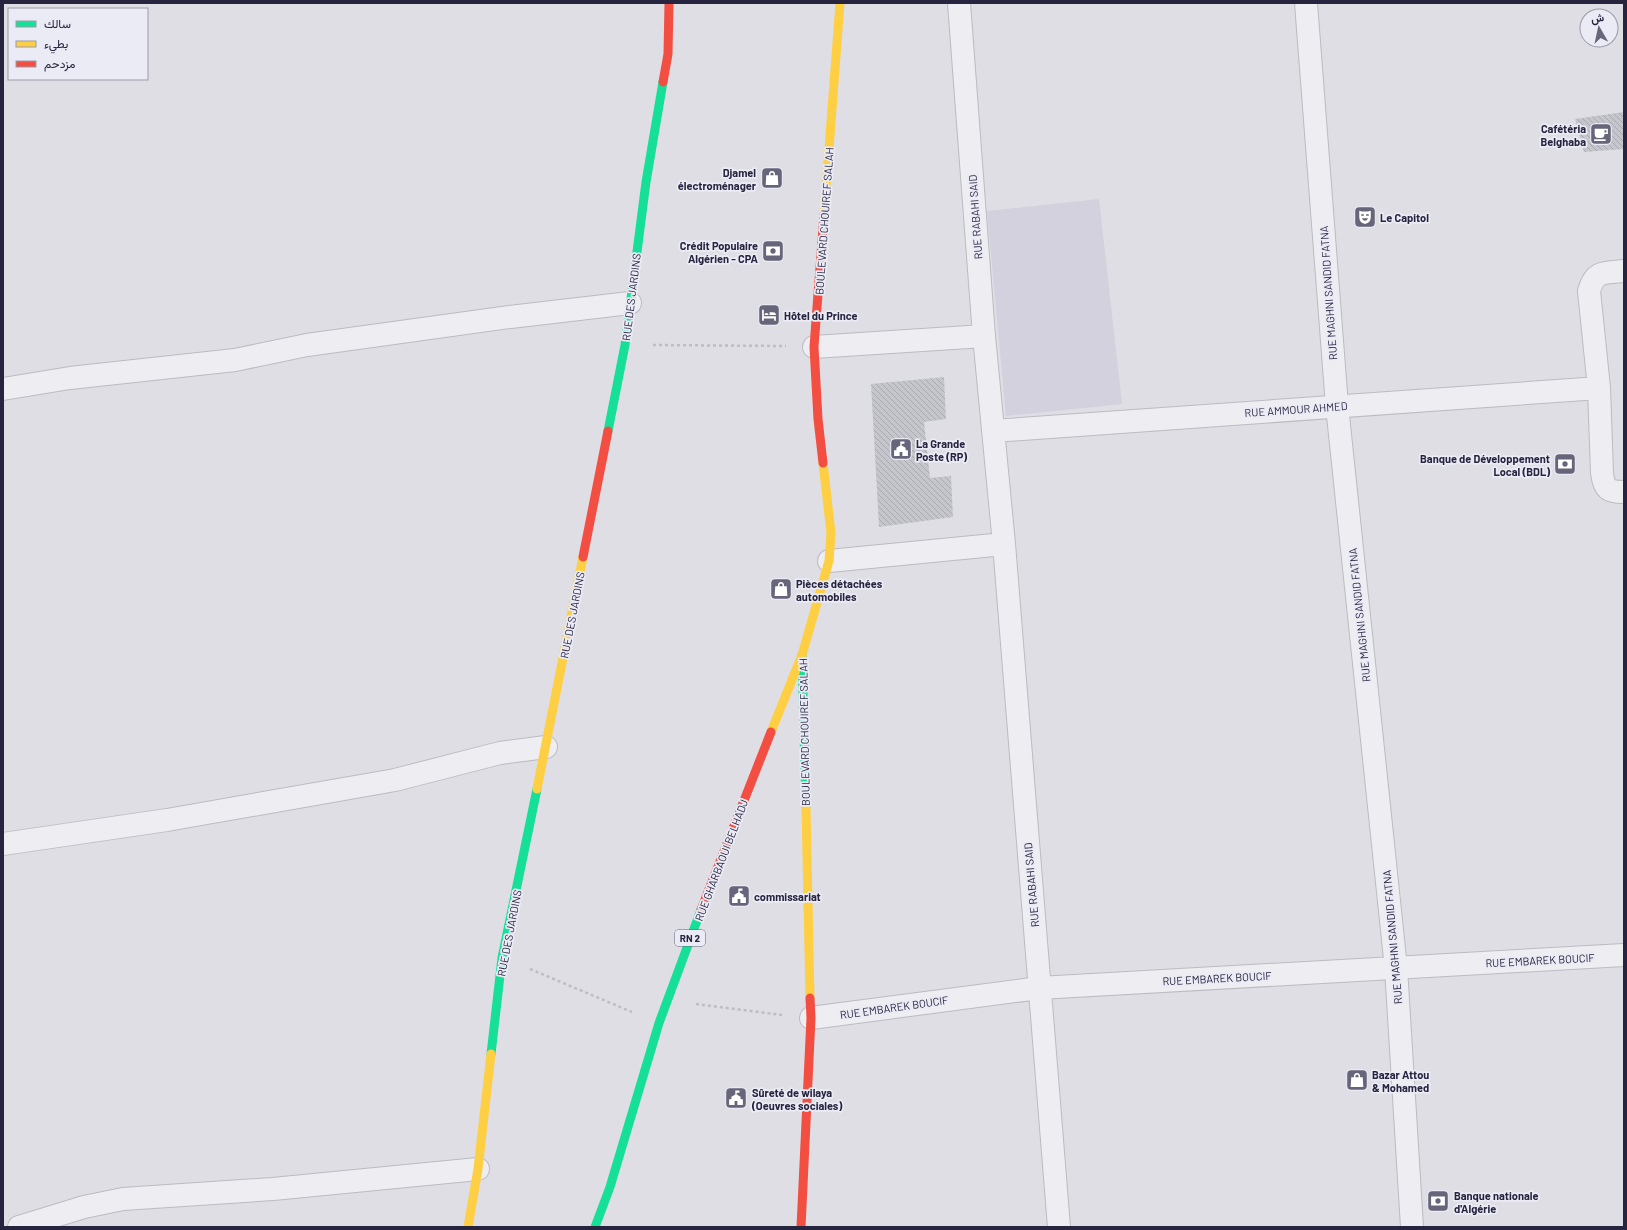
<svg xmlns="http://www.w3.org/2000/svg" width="1627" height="1230" viewBox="0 0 1627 1230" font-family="Barlow,Vazirmatn,sans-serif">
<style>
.built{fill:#d2d1dd}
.building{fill:url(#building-back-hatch)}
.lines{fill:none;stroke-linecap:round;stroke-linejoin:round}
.street-casing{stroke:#bbbbc2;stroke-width:24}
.path{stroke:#bdbdc4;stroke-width:2.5;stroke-dasharray:3 3;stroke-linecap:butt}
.street{stroke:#eeedf1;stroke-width:22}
.fast{stroke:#16e098;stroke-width:9}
.slow{stroke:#ffcf43;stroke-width:9}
.jam{stroke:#f24e42;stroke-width:9}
.labels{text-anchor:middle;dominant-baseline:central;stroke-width:3.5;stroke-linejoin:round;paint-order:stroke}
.shield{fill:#ebebf5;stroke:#616076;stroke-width:1}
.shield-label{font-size:10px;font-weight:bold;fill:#26243f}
.poi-label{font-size:11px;font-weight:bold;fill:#26243f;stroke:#ebebf5;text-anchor:start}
.street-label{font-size:11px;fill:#26243f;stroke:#ebebf5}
</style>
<defs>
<pattern id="building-back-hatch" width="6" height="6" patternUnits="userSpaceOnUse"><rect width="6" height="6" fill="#c5c5cc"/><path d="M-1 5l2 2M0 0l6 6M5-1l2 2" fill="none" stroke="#a9a9b0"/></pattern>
</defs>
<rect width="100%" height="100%" fill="#dedee4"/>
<path class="built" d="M1099,199l23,205 -116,12 -19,-205z"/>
<path class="building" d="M1624,112v37l-40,3 -9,-33z
M944,377l2,42 -22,3 6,56 21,-2 2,41 -74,10 -8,-143z"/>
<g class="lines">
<g class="street-casing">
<path id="street" d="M1306,3l31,403 59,562 16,259
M1624,271c-20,2 -29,-1 -35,20l10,97 3,85c2,16 6,19 22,19
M814,347l170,-11
M3,389l67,-11 165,-18 72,-15 203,-28 120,-14
M993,431l606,-43
M1004,544l55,683
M829,561l175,-17 -20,-208 -25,-333
M3,844l164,-24 228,-40 105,-27 46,-6
M811,1018l228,-30 585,-33
M19,1227l65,-20 39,-8 150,-10 205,-20"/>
</g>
<path class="path" d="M653,345l133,1
M530,969l102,43
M696,1004l86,11"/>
<use href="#street" class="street"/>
<path class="fast" d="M608,431l17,-86 21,-163 17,-100
M802,655l4,152
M491,1054l11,-96 35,-169
M595,1227l15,-40 49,-164 42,-113"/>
<path class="slow" d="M824,215l16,-212
M771,732l31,-77 27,-94 2,-28 -8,-70
M537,789l46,-232
M806,807l4,191
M468,1227l10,-58 13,-115"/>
<path class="jam" d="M663,82l5,-28 1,-51
M823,463l-5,-44 -4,-72 10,-132
M583,557l25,-126
M701,910l70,-178
M801,1227l10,-209 -1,-20"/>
</g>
<defs>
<g id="cafe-square" transform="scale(1.15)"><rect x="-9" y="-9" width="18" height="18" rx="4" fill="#666579" stroke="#ebebf5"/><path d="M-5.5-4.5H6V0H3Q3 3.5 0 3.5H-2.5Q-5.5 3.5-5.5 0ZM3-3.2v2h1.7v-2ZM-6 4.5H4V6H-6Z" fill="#fff"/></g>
<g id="shop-square" transform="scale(1.15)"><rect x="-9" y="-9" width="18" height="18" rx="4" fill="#666579" stroke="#ebebf5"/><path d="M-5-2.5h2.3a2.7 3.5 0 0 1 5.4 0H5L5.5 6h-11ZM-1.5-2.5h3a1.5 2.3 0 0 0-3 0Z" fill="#fff"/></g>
<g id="theatre-square" transform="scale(1.15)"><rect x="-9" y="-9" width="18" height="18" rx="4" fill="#666579" stroke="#ebebf5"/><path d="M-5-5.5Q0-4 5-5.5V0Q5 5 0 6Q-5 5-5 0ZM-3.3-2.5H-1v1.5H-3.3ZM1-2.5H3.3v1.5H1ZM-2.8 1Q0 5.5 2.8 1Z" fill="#fff"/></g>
<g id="bank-square" transform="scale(1.15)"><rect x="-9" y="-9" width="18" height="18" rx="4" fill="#666579" stroke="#ebebf5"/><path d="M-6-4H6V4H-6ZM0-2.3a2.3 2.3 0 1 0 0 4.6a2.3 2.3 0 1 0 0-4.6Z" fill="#fff"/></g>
<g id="hotel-square" transform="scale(1.15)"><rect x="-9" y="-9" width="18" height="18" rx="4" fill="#666579" stroke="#ebebf5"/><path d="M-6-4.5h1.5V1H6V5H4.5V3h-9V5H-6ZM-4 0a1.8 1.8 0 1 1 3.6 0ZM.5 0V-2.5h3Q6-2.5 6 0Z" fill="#fff"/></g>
<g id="civic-square" transform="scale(1.15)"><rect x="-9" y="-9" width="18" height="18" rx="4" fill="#666579" stroke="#ebebf5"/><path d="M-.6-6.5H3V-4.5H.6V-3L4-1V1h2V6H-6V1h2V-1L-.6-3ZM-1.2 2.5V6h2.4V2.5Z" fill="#fff"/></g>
</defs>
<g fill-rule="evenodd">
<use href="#cafe-square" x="1601" y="134"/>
<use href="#shop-square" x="772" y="178"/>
<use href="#theatre-square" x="1365" y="217"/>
<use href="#bank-square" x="773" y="251"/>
<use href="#hotel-square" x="769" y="315"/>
<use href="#civic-square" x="901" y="449"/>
<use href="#bank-square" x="1565" y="464"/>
<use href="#shop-square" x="781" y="589"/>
<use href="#civic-square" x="739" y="896"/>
<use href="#shop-square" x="1357" y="1080"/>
<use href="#civic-square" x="736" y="1098"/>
<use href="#bank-square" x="1438" y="1201"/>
</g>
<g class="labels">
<rect class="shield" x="675" y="930" width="30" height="16" rx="3"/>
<g class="shield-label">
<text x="690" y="938">RN 2</text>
</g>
<g class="poi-label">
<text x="1586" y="128" text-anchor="end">Cafétéria<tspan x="1586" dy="13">Belghaba</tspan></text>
<text x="756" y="172" text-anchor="end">Djamel<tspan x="756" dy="13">électroménager</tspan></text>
<text x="1380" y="217">Le Capitol</text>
<text x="758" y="245" text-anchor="end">Crédit Populaire<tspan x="758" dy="13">Algérien - CPA</tspan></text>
<text x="784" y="315">Hôtel du Prince</text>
<text x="916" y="443">La Grande<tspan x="916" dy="13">Poste (RP)</tspan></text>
<text x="1550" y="458" text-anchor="end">Banque de Développement<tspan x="1550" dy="13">Local (BDL)</tspan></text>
<text x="796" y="583">Pièces détachées<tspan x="796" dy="13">automobiles</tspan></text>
<text x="754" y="896">commissariat</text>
<text x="1372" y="1074">Bazar Attou<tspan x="1372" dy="13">&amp; Mohamed</tspan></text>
<text x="752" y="1092">Sûreté de wilaya<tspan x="752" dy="13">(Oeuvres sociales)</tspan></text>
<text x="1454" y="1195">Banque nationale<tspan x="1454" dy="13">d'Algérie</tspan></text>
</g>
<g class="street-label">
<text transform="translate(975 217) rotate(-94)">RUE RABAHI SAID</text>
<text transform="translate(824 221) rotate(-86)">BOULEVARD CHOUIREF SALAH</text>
<text transform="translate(1328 293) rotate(-94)">RUE MAGHNI SANDID FATNA</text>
<text transform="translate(631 297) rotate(-83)">RUE DES JARDINS</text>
<text transform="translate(1296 409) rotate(-4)">RUE AMMOUR AHMED</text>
<text transform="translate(572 615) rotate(-79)">RUE DES JARDINS</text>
<text transform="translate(1359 615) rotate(-96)">RUE MAGHNI SANDID FATNA</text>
<text transform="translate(804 732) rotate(-91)">BOULEVARD CHOUIREF SALAH</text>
<text transform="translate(721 860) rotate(-69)">RUE GHARBAOUI BELHADJ</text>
<text transform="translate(1031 885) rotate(-95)">RUE RABAHI SAID</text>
<text transform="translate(509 933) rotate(-79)">RUE DES JARDINS</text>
<text transform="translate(1392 937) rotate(-95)">RUE MAGHNI SANDID FATNA</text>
<text transform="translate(1540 960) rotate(-3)">RUE EMBAREK BOUCIF</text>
<text transform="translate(1217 978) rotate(-3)">RUE EMBAREK BOUCIF</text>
<text transform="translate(894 1007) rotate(-8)">RUE EMBAREK BOUCIF</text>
</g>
</g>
<rect width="1627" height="1230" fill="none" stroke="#26243f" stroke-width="8"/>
<rect x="8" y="8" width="140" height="72" fill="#ebebf5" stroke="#9c9bac"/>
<rect x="16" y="21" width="20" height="6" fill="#16e098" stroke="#9c9bac"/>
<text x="44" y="28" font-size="12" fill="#26243f">سالك</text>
<rect x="16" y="41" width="20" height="6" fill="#ffcf43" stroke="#9c9bac"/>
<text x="44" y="48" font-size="12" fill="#26243f">بطيء</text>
<rect x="16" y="61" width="20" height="6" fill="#f24e42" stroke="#9c9bac"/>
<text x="44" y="68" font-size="12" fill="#26243f">مزدحم</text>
<g transform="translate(1599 28) rotate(351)"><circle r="19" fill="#ebebf5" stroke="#9c9bac"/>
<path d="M0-3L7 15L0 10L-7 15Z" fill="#666579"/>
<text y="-6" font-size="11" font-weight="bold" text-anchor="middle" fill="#26243f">ش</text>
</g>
</svg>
